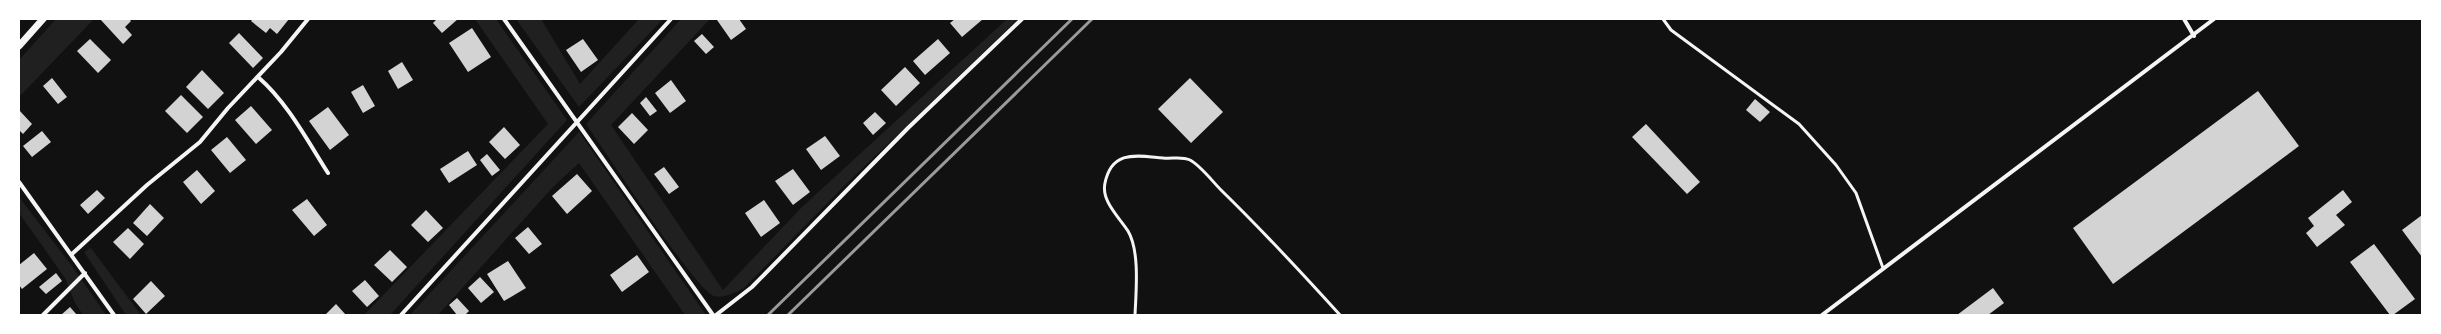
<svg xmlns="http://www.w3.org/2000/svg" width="2441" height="334" viewBox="0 0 2441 334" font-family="'Crimson Pro',serif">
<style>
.green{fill:#202020}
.building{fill:#d3d3d3}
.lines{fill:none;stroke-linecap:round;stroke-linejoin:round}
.service{stroke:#f5f5f5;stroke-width:3}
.minor{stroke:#f5f5f5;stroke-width:4}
.tertiary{stroke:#f5f5f5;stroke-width:7}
.rail{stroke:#9a9a9a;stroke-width:3}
</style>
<rect width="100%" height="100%" fill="#111"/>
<path class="green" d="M56,19h38l-73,76 -2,-3v-32z
M475,19h21l71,101 -177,195h-26l184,-191z
M516,19h25l39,65 59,-65h24l-84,88z
M681,19h29l-99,106 112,165 79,-83 205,-188h11l-174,167 -101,103c-8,3 -19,10 -29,7 -17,-4 -111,-148 -128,-172z
M579,132l127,183h-21l-106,-152 -26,24 -115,128h-28z
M19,197l53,69 34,49h-23l-8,-12 -10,-25 -46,-65z
M91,248l50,67h-15l-42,-63z"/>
<path class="building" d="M100,19h29l2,2 -6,6 7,8 -9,9z
M253,19h36l-12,15 -7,-6 -4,5 -15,-12z
M437,19h21l-16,14 -9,-10z
M719,19h20l7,10 -15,11 -14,-20z
M955,19h28l-21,18 -12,-14z
M472,28l19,29 -23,15 -19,-29z
M239,33l24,25 -10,10 -24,-25z
M702,34l12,13 -8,7 -12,-13z
M90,39l21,21 -13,13 -21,-22z
M583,39l15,21 -17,12 -15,-22z
M938,39l12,14 -25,22 -12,-14z
M402,62l11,18 -15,9 -10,-18z
M905,67l15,16 -24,23 -15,-16z
M202,70l22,23 -16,16 -22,-22z
M52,78l15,19 -9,7 -15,-18z
M1190,78l33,34 -32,31 -33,-34z
M671,80l15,21 -16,12 -15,-20z
M363,85l12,21 -12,7 -12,-21z
M2258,91l41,55 -186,138 -40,-56z
M181,95l22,22 -16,16 -22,-22z
M646,97l11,14 -7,5 -10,-13z
M1755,99l15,13 -10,10 -14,-12z
M251,106l21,24 -16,14 -21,-24z
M328,107l21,28 -19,15 -21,-29z
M19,110l13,14 -9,10 -4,-4z
M875,112l11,11 -13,12 -10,-12z
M632,113l16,17 -14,14 -16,-17z
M1646,124l54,58 -13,12 -55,-57z
M504,127l16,18 -15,14 -16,-17z
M42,131l9,11 -19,15 -9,-11z
M825,136l15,20 -19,14 -15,-21z
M227,137l19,23 -16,13 -19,-23z
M468,151l9,14 -28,18 -9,-14z
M487,154l13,16 -8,6 -12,-16z
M664,167l15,20 -10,7 -15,-20z
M793,169l17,23 -17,13 -18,-24z
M197,170l18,21 -14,13 -18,-22z
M577,174l15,17 -25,23 -15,-18z
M97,190l8,8 -17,16 -8,-9z
M2343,190l9,12 -16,13 9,10 -28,22 -11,-14 8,-7 -6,-8z
M307,199l20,26 -13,11 -22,-26z
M764,200l16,23 -19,14 -16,-24z
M150,204l14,14 -17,18 -14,-13z
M426,210l17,18 -15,14 -17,-17z
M2422,215v42l-20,-27z
M528,227l14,17 -13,10 -14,-16z
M128,228l16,16 -14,15 -17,-17z
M2374,244l41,55 -22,16h-3l-40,-53z
M390,250l17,17 -15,15 -18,-17z
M34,253l13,16 -25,20 -3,-4v-20z
M637,255l12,17 -27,20 -12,-17z
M508,261l18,27 -22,13 -17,-27z
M56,273l6,8 -16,13 -7,-7z
M480,277l14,15 -13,11 -13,-15z
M365,280l14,16 -12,11 -15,-16z
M151,281l14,15 -19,18 -13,-15z
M1993,288l11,15 -16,12h-31z
M457,298l12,13 -4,4h-8l-8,-10z
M336,304l10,11h-21z
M70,307l7,8h-16z"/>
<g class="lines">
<path class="service" d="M1663,19l8,11 128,94 37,41 20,28 27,75
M1135,315c1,-23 5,-64 -7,-84 -9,-14 -27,-30 -23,-48 7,-34 33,-27 58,-25 10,1 18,-2 27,2 11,6 22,21 31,30 41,40 80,82 119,125"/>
<path class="minor" d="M504,19l209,296
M2184,19l10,17
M258,77c29,25 49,63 70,96
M19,182l95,133
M72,254l75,-69 53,-43 28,-34 53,-56 27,-33
M43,315l42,-42
M401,315l270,-296
M716,315l36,-28 156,-159 114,-109
M1822,315l392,-296"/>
<path class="tertiary" d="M19,46l24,-27"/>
<path class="rail" d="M768,315l304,-296
M788,315l304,-296"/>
</g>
<rect width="2441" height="334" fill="none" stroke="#ffffff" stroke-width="40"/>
</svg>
